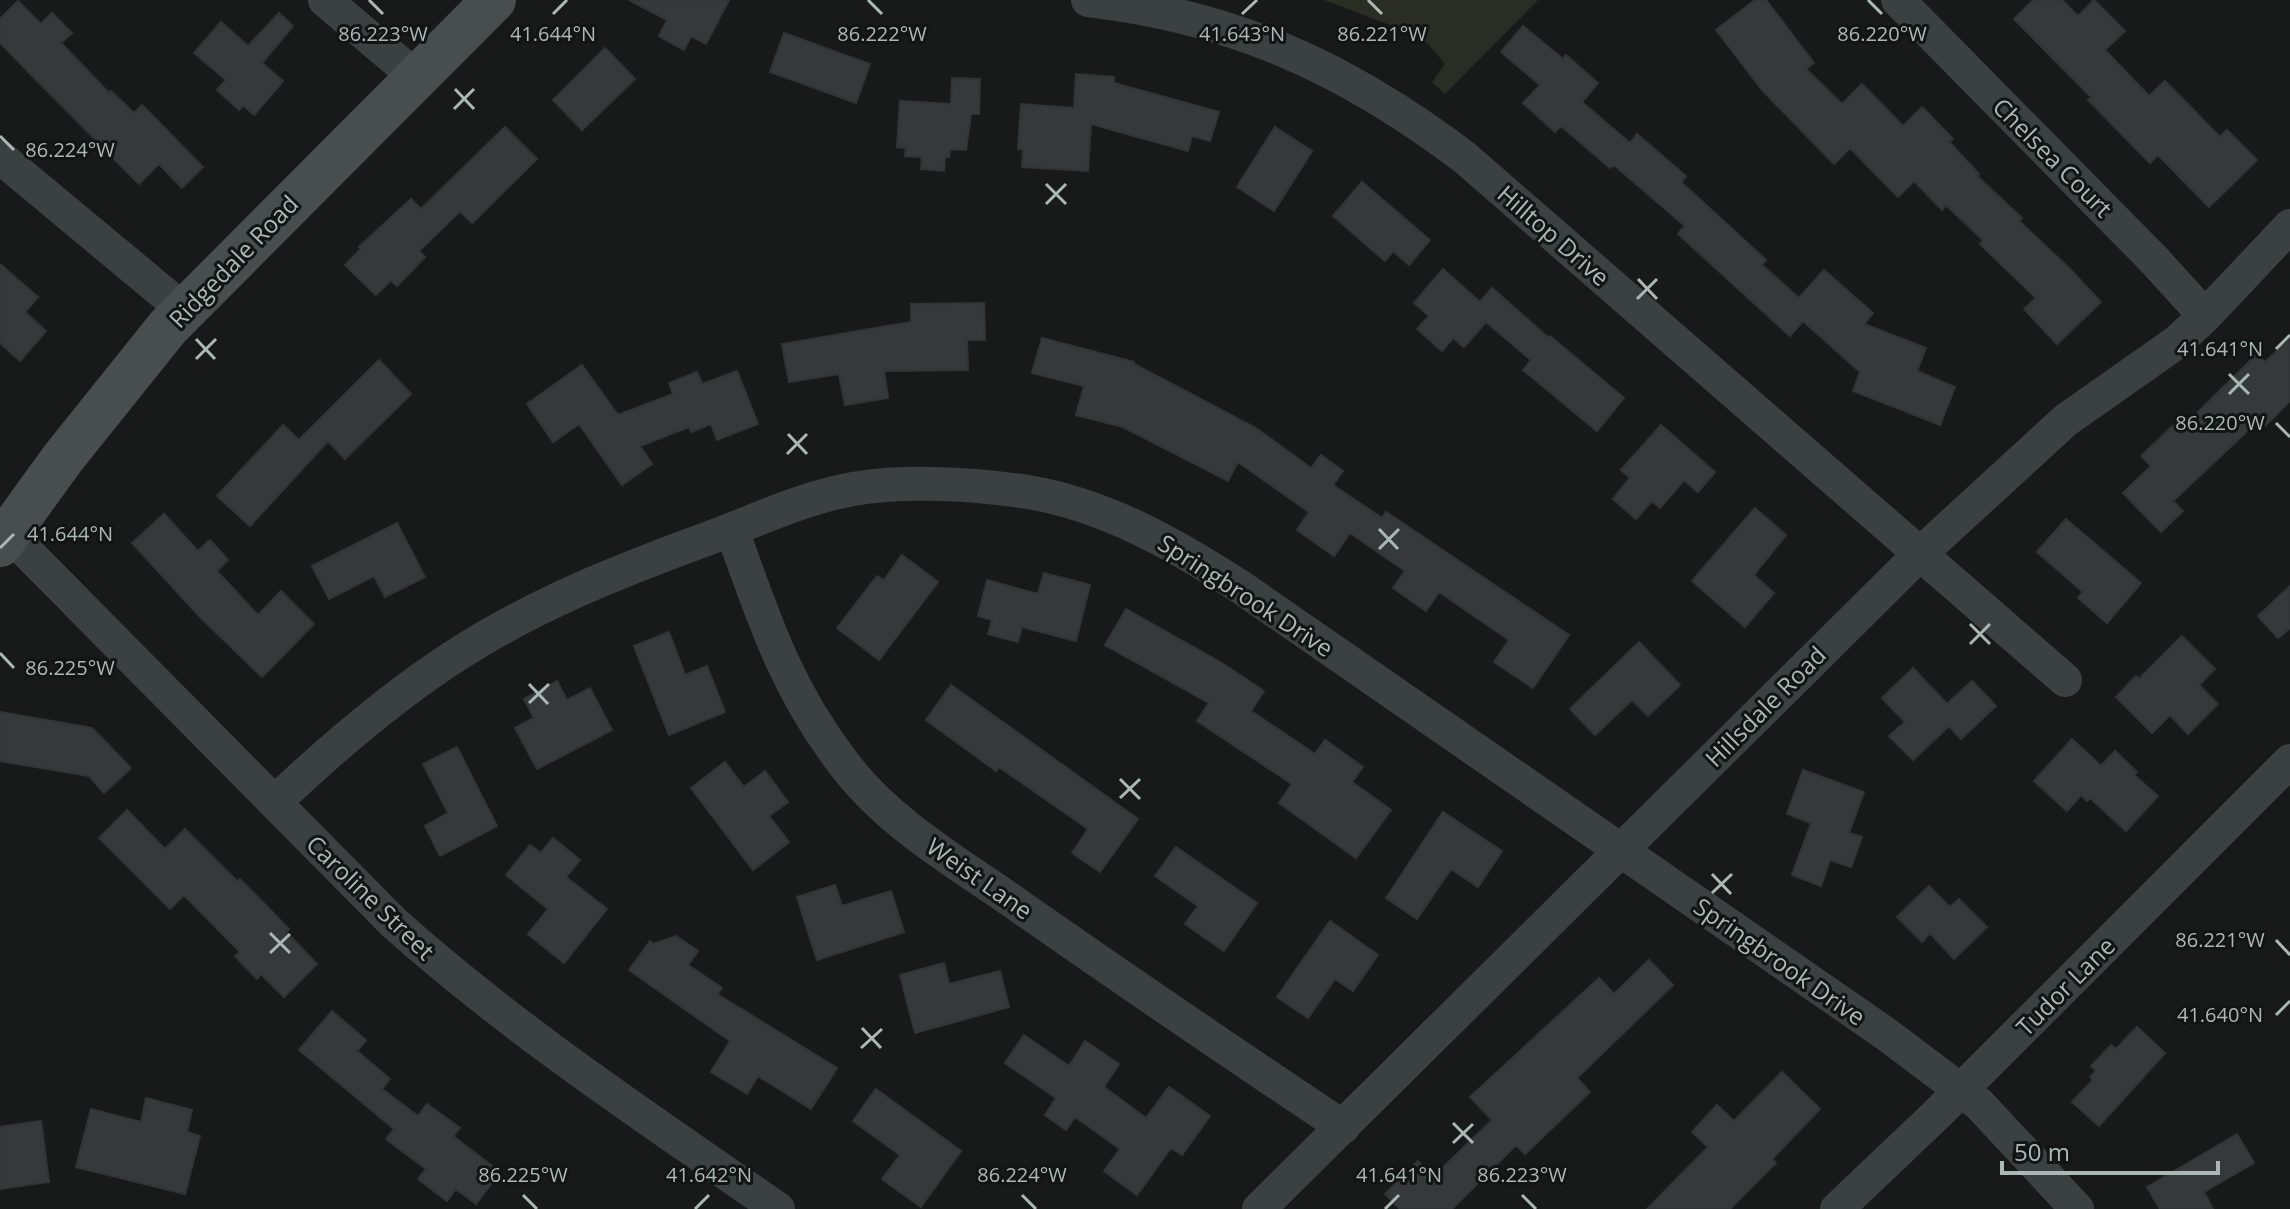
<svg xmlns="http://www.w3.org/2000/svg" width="2290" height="1209" viewBox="0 0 2290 1209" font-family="'Open Sans',sans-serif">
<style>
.green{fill:#2a2d24}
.building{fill:#353939;stroke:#323536;stroke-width:2}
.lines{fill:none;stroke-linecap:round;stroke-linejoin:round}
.street{stroke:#3b4140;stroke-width:34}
.secondary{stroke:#474e4d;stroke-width:44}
.ticks{fill:none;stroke:#abb9b5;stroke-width:3}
.labels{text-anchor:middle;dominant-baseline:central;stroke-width:6;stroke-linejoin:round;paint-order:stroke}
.street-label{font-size:24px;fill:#abb9b5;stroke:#131515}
.ticks-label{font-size:20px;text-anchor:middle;fill:#abb9b5;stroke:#131515;stroke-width:6;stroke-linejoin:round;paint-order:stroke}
</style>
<rect width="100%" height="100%" fill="#181a1a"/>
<path class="green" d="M1324,0h214l-93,94 -13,-12 13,-18 -17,-20 -38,-19z"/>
<path class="building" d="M629,0h100l-23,44 -15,-8 -7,14 -25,-14 8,-16z
M1755,0h11l48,63 -8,6 36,35 20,-20 41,42 19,-19 31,32 -4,3 30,32 -2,2 45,42 -3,3 49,46 33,35 -44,42 -33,-35 12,-11 -56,-54 3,-4 -37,-35 -4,5 -28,-29 -16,16 -48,-49 -16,16 -71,-73 -47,-61z
M2033,0h29l16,16 16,-16 31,31 -20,19 44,46 16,-15 55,56 7,-7 30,30 -48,47 -51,-52 -8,8 -62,-63 3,-3 -77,-78z
M18,1l23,23 11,-11 20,20 -11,10 48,50 2,-2 23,22 8,-8 61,62 -21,21 -23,-24 -20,20 -139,-141v-24z
M279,13l14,13 -31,37 21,18 -29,34 -11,-10 -4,5 -22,-20 9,-10 -32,-27 27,-31 27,24z
M1523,26l40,33 3,-4 32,28 -16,19 48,41 7,-9 49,42 -5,6 85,78 -4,5 37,33 25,-28 49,43 -9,11 62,24 -9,23 38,16 -15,38 -87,-34 7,-19 -57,-51 -13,15 -112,-102 7,-8 -71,-61 -4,3 -49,-42 -6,6 -32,-29 17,-18 -39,-33z
M784,33l86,31 -14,39 -86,-31z
M605,48l30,31 -53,51 -29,-30z
M1076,74l38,3v6l105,29 -9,29 -18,-5 -4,15 -97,-27 -3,47 -66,-4 1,-17 -5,-1 3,-45 53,4z
M952,78l28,1 -1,35h-8l-5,36 -16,-1 -1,8h-4l-1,14 -23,-2 1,-12 -17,-1 1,-8 -9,-1 3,-46 51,3z
M505,127l32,32 -65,64 -12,-12 -41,40 6,6 -28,29 -6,-6 -15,15 -31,-30 16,-16 -2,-2 52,-48 10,10z
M1275,127l37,24 -38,60 -37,-24z
M1362,182l68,58 -21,25 -16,-14 -8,10 -52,-45z
M0,264l38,33 -13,15 21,19 -26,30 -20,-18z
M1443,269l37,33 12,-14 57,50 1,-2 74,62 -27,33 -74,-61 8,-10 -45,-38 -22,25 -11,-9 -11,13 -25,-22 12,-13 -15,-13z
M984,303l1,37h-18l1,30 -84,1 4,27 -43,7 -6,-31 -50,8 -7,-38 129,-22v-18z
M1042,338l92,24v2l122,64 55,40 10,-13 22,16 -10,14 49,33 4,-6 183,123 -36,53 -39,-26 15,-22 -70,-48 -13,19 -33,-23 12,-17 -55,-38 -16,23 -37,-26 12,-18 -71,-50 -10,19 -105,-54 -47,-12 8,-29 -52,-13z
M2290,339v62l-25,25 -6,-6 -86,81 10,10 -22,21 -38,-39 28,-27 -10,-10 36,-34 5,6 75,-74 8,8z
M379,360l32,34 -66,65 -17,-18 -78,85 -33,-30 66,-71 16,15z
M582,365l36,50 55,-21 -4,-11 28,-11 5,12 35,-13 21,53 -41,16 -6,-16 -20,8 -2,-5 -49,19 12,18 -30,21 -43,-61 -26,18 -26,-38z
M1661,425l54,47 -17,20 -14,-12 -24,28 -8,-7 -16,18 -23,-20 17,-21 -9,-8z
M1755,508l31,27 -32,40 20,18 -29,34 -53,-46z
M164,514l34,37 12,-11 18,20 -11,11 41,44 23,-24 33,33 -52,53 -61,-59 -69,-75z
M2066,519l75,64 -34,40 -29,-25 5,-6 -46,-40z
M397,523l28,54 -40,20 -11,-21 -45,23 -17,-33z
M902,555l36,27 -59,78 -42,-32 40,-52 7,4z
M1044,573l46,12 -14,56 -54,-14 -4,15 -30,-8 4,-14 -14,-4 9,-36 51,14z
M2290,586v42l-12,10 -20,-22z
M1126,609l96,54 42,28 -13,20 64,43 10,-14 38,27 -11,15 39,28 -35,48 -77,-55 13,-19 -95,-63 12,-18 -104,-58z
M669,632l16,43 22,-9 18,46 -56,23 -35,-89z
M2182,636l33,33 -16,16 19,19 -30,30 -18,-19 -18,18 -36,-36 20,-21 3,3z
M1639,642l41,43 -32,31 -16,-16 -37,35 -25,-26z
M1913,668l34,36 25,-23 24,25 -35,33 -12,-13 -36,34 -24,-24 16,-14 -23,-24z
M557,681l10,19 23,-12 22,42 -75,39 -22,-41 19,-10 -10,-19z
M951,685l187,134 -38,53 -28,-19 16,-24 -89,-62 -3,4 -70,-51z
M0,712l92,16 39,40 -27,25 -15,-17 -89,-15z
M2072,739l29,27 14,-15 22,21 -3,3 24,21 -32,35 -36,-33 -3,3 -6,-6 -14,16 -33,-30z
M457,747l40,79 -57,30 -15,-30 23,-13 -25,-49z
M725,762l19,25 21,-16 23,31 -19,14 20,26 -36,28 -62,-82z
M1803,770l61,22 -15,41 13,4 -11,30 -21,-7 -9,26 -29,-11 19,-52 -24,-9z
M127,810l38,39 20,-20 53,53 2,-3 49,50 -3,3 31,32 -33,33 -23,-23 -4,5 -22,-23 5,-4 -56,-57 -14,14 -71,-71z
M1443,812l59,39 -24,36 -27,-18 -34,50 -31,-21z
M553,838l27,22 -14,17 41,32 -43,54 -36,-29 20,-25 -42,-34 24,-30 11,8z
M1176,847l81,56 -33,48 -39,-27 13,-18 -43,-30z
M835,885l7,21 49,-15 13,41 -87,28 -20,-63z
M1929,886l21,21 9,-8 28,28 -33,32 -24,-26 -8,9 -25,-25z
M1330,921l48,34 -25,36 -18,-12 -27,39 -31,-21z
M676,936l22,15 -10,14 34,23 -5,6 120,74 -26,41 -53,-33 -11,18 -36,-22 19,-31 -101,-71 21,-29 3,3z
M1649,960l24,25 -96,93 13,14 -65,62 -9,-9 -64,64h-52l-15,-15 33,-33 15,16 59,-57 -22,-23 129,-119 15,16z
M944,963l5,21 51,-13 9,36 -94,26 -15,-58z
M332,1011l34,29 -9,11 33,28 -8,10 36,27 9,-12 33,24 -7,8 47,36 -24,32 -20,-15 -9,12 -29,-22 8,-10 -40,-30 8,-10 -95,-79z
M2137,1027l28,26 -66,73 -27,-24 21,-22 -3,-3 6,-6 -5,-5 20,-21 5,4z
M1024,1035l45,31 16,-25 34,23 -15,23 42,31 23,-31 41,29 -28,39 -11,-7 -34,47 -33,-24 16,-22 -45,-32 -9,13 -21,-15 11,-17 -51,-35z
M1782,1072l38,37 -48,50 4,4 -46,46h-83l61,-62 -16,-15 25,-27 17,16z
M876,1089l85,62 -40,56 -39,-28 18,-24 -47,-34z
M146,1098l46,12 -5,22 13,4 -15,58 -109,-27 15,-58 50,13z
M41,1121l8,61 -49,7v-62z
M2237,1134l17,29 -50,29 9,17h-53l-13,-22z"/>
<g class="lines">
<path class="street" d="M325,0l91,77
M1088,0c147,17 258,68 376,157l601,523
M1898,0l258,262 49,54
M0,157l184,153
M732,530c31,87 54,159 112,234 46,61 116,100 178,144 106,74 213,147 321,219
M9,534l385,389c120,107 253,195 384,286
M275,802c57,-54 116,-105 183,-148 76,-49 161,-83 246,-114 49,-18 98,-42 149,-51 52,-9 123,-5 175,3 78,13 148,53 214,96l644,446 93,70 98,105
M1259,1209l662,-656 145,-133 111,-78 28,-26 85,-90
M1837,1209l99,-94 354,-354"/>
<path class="secondary" d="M0,545l63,-87 105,-131 326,-327"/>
</g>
<path class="ticks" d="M369,0l14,14M868,0l14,14M1368,0l14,14M1868,0l14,14M553,14l14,-14M1242,14l15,-14M455,89l19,20M454,109l20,-20M0,136l14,14M1046,184l20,20M1046,204l20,-20M1638,279l19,20M1637,299l20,-20M196,339l19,20M2276,349l14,-14M196,359l20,-20M2229,374l20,20M2229,394l20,-20M2276,423l14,14M788,434l19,20M787,454l20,-20M1379,529l19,20M0,548l14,-14M1379,549l20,-20M1970,624l20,20M1970,644l20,-20M0,653l14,15M529,684l19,20M529,703l20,-19M1120,779l20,20M1120,798l20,-19M1712,874l19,20M1712,893l20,-19M270,933l20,20M2276,940l14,15M270,953l20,-19M2276,1015l14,-14M862,1028l19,20M861,1048l21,-19M1453,1123l20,20M1453,1143l20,-19M523,1195l14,14M1022,1195l14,14M1522,1195l14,14M695,1209l14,-14M1385,1209l14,-14"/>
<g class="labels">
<g class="street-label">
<text transform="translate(2053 157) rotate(45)">Chelsea Court</text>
<text transform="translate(1554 235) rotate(41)">Hilltop Drive</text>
<text transform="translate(233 261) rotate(-46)">Ridgedale Road</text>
<text transform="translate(1246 595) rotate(33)">Springbrook Drive</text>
<text transform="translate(1765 706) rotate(-45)">Hillsdale Road</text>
<text transform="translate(980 878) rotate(35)">Weist Lane</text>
<text transform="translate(371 897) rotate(44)">Caroline Street</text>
<text transform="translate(1780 961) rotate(35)">Springbrook Drive</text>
<text transform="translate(2065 986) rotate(-45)">Tudor Lane</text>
</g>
</g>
<g class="ticks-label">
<text x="553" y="41">41.644°N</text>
<text x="1242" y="41">41.643°N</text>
<text x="383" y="41">86.223°W</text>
<text x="882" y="41">86.222°W</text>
<text x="1382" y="41">86.221°W</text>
<text x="1882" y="41">86.220°W</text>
<text x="70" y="157">86.224°W</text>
<text x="2220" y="356">41.641°N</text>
<text x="2220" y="430">86.220°W</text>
<text x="70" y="541">41.644°N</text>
<text x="70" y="675">86.225°W</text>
<text x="2220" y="947">86.221°W</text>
<text x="2220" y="1022">41.640°N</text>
<text x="523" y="1182">86.225°W</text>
<text x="1022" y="1182">86.224°W</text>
<text x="1522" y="1182">86.223°W</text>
<text x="709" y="1182">41.642°N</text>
<text x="1399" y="1182">41.641°N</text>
</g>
<path d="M2002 1161v12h216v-12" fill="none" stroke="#abb9b5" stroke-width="4"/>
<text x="2014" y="1161" font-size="24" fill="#abb9b5" stroke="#131515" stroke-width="6" paint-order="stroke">50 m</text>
</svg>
